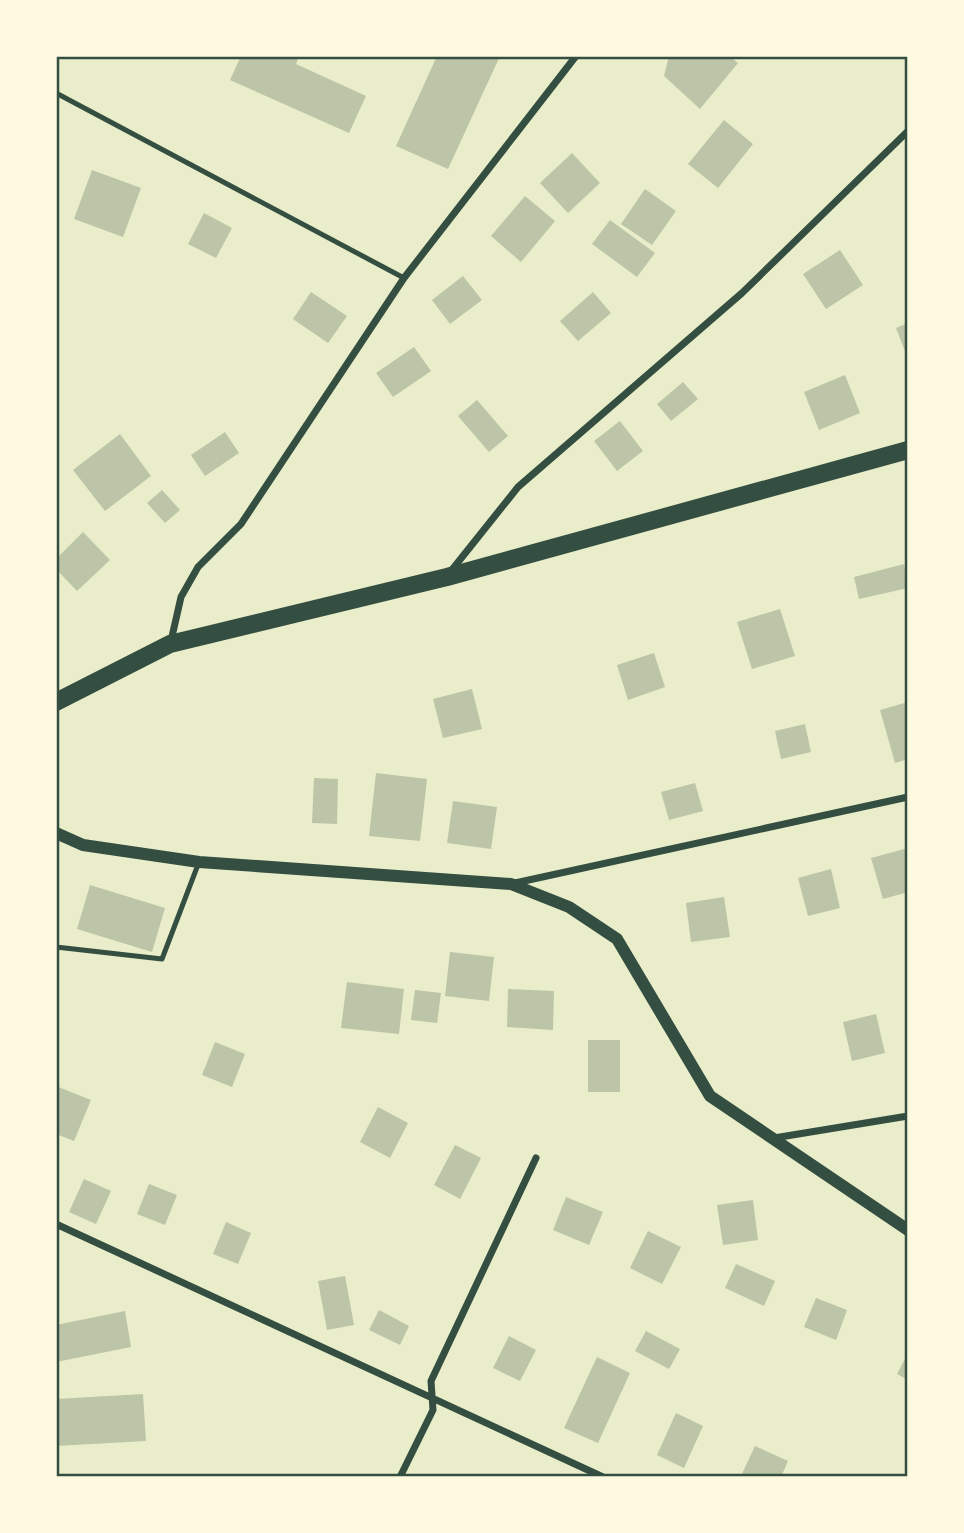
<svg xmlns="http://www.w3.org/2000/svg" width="964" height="1533" viewBox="0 0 964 1533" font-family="Manrope,sans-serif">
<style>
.building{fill:#bcc5a7}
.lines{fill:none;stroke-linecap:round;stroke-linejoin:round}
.service{stroke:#344e41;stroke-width:5}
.minor{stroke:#344e41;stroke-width:7}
.tertiary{stroke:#344e41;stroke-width:12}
.primary{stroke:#344e41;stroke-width:18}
.neatline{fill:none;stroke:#344e41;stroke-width:2.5}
</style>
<rect width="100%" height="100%" fill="#e9edc9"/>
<path class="building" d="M241,56h58l-3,8 70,32 -17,37 -119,-53z
M437,56h63l-52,113 -52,-23z
M669,56h60l9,7 -38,46 -36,-33z
M724,120l29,24 -35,44 -30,-24z
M572,153l28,30 -32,30 -28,-30z
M92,170l49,18 -18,49 -49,-18z
M645,189l31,22 -24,34 -31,-21z
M525,196l30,25 -34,41 -30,-26z
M204,213l28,15 -16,30 -28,-14z
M610,220l45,33 -18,24 -45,-33z
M840,250l23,35 -37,24 -23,-35z
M463,276l19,24 -32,24 -18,-24z
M311,292l36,24 -19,27 -35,-24z
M593,292l18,21 -33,28 -18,-20z
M908,323v36l-12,-31z
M414,347l17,24 -38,26 -17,-24z
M845,375l15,38 -41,17 -15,-38z
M683,382l15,17 -27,22 -14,-17z
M477,400l31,36 -19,16 -31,-36z
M620,421l23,30 -26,20 -23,-30z
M225,432l14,21 -34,23 -14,-21z
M120,434l31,42 -46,35 -32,-41z
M162,490l18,20 -15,13 -18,-20z
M83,532l27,28 -33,31 -21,-22v-10z
M904,564l4,24 -49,11 -5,-22z
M780,609l15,47 -43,13 -15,-47z
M654,653l11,34 -37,13 -11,-35z
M472,689l10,40 -39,9 -10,-39z
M908,702v57l-13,4 -15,-53z
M805,724l6,28 -30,7 -6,-28z
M376,773l51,6 -7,62 -51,-5z
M314,778l24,1 -1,45 -25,-1z
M695,783l8,28 -34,9 -8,-28z
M453,801l44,6 -6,42 -44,-6z
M908,848v44l-25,7 -12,-41z
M831,869l9,39 -32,8 -10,-38z
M90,885l75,23 -13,44 -75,-23z
M724,897l6,40 -39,5 -5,-39z
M450,952l44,5 -5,44 -44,-5z
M347,982l57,7 -5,45 -58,-6z
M508,989l46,2 -1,39 -46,-3z
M415,990l26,3 -4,30 -26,-3z
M876,1014l9,39 -33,8 -9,-39z
M588,1040h32v52h-32z
M215,1042l30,12 -13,33 -30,-12z
M56,1086l35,14 -17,41 -18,-7z
M378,1107l30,16 -18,35 -30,-16z
M455,1145l26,13 -21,41 -26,-14z
M84,1179l27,12 -15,33 -27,-12z
M149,1184l28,11 -12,30 -28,-11z
M566,1197l37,15 -14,33 -36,-15z
M753,1200l5,40 -35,5 -6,-40z
M226,1222l25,11 -13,31 -25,-10z
M648,1231l33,16 -19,37 -32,-16z
M736,1264l39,17 -11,25 -39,-18z
M345,1276l9,49 -27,5 -9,-49z
M816,1298l31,12 -11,30 -32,-13z
M379,1310l30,16 -9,19 -31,-15z
M125,1311l6,36 -75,15v-37z
M646,1331l34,18 -11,20 -34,-18z
M509,1336l27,14 -16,31 -27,-13z
M908,1353v27l-11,-6z
M597,1357l33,16 -32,70 -34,-15z
M143,1394l3,47 -90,5v-47z
M676,1413l27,13 -19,42 -27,-13z
M755,1446l33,15 -7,16 -40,-1z"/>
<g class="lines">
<path class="service" d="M56,93l348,185
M56,947l106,12 37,-97"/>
<path class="minor" d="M451,571l67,-84 224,-194 166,-162
M171,641l10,-44 17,-30 43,-43 163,-246 172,-222
M515,883l393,-86
M774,1138l134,-22
M56,1224l547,253
M400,1477l33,-67 -2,-29 105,-223"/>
<path class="tertiary" d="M56,833l27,12 116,17 312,22 58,23 48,32 93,157 198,134"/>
<path class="primary" d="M56,702l114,-58 277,-67 461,-127"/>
</g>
<rect width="964" height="1533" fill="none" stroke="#fefae0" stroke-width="116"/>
<rect x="58" y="58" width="848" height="1417" class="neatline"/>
</svg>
